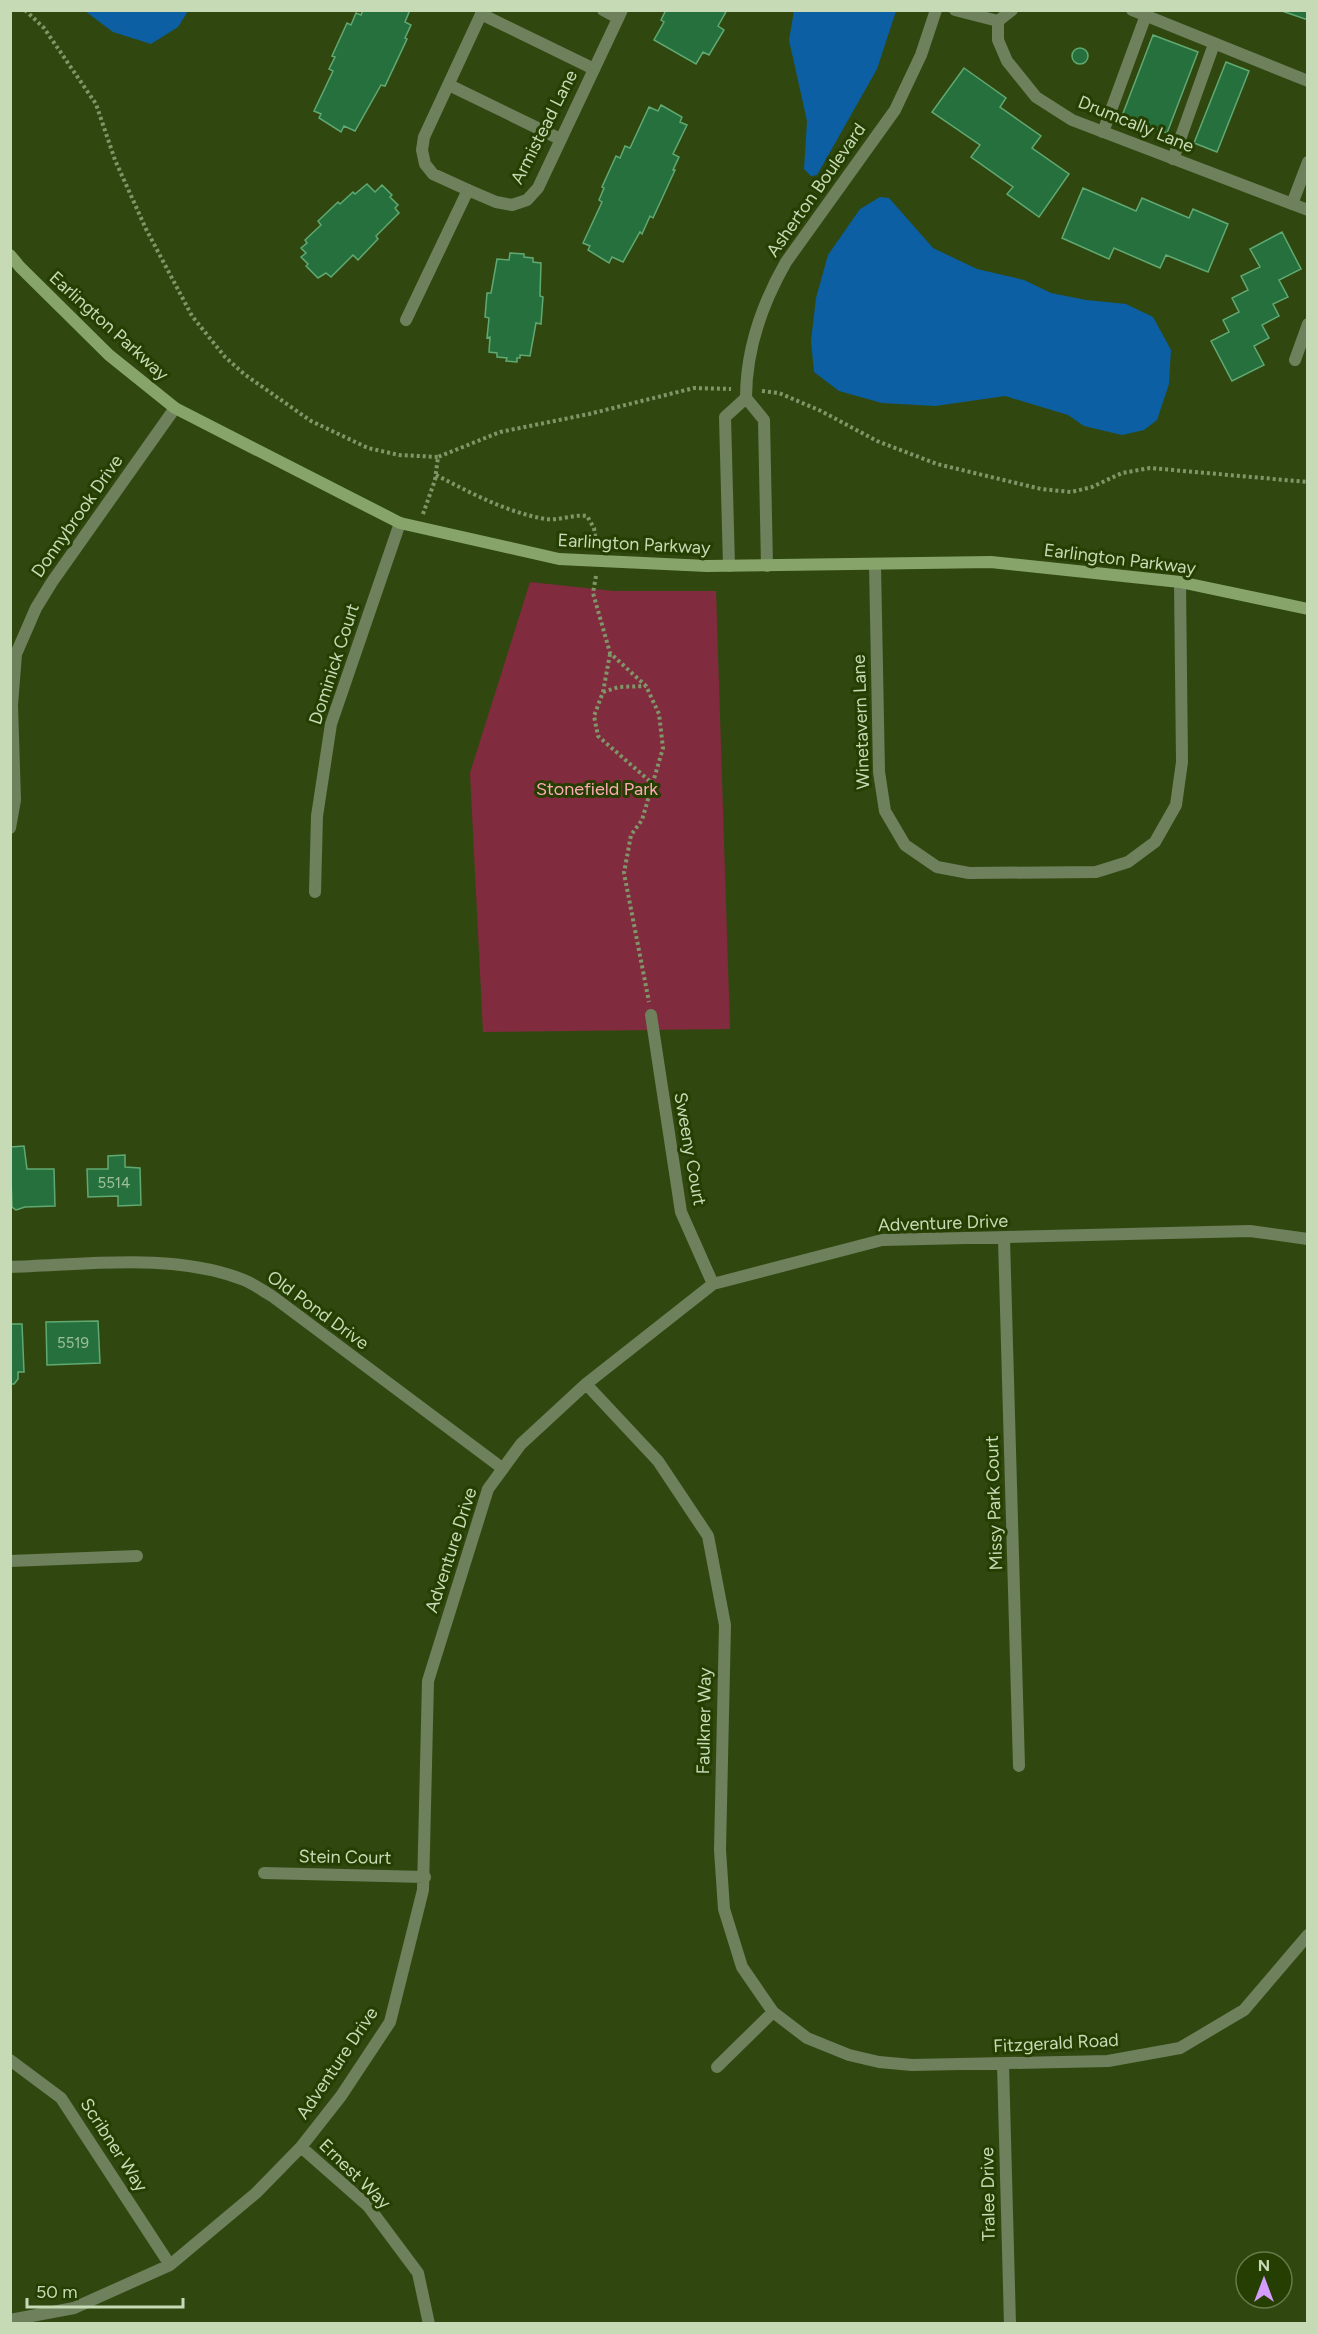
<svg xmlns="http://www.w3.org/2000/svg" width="1318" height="2334" viewBox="0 0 1318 2334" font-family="Figtree,sans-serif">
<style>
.green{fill:#812b3e}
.water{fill:#0c5fa3}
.building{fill:#26703d;stroke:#61a972;stroke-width:1.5}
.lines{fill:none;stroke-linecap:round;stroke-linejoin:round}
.path{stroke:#809668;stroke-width:4;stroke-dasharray:3 3;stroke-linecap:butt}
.lane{stroke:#6e815c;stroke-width:12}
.street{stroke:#6e815c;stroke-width:12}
.secondary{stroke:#87a56a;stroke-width:12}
.labels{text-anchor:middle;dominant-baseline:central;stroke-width:6;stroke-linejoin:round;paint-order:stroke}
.number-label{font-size:15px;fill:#9ec097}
.street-label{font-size:18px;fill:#c6dab5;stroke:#253e02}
.park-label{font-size:18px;fill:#fcabb6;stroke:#253e02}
</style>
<rect width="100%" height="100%" fill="#304810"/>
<path class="green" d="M530,582l84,9h102l14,438 -247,3 -13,-259z"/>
<path class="water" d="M85,11h103l-10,16 -27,17 -38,-12z
M794,11h102l-19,58 -60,106 -6,1 -7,-7 3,-48 -18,-81z
M880,197l9,1 44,50 44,21 47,11 27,13 35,7 40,4 27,13 18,33 -2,34 -12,36 -13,10 -22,5 -38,-9 -16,-11 -63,-19 -70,10 -53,-3 -43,-12 -25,-19 -3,-31 5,-43 12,-43 32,-46z"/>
<path class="building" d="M363,10h47l-5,12 6,3 -6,13 2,1 -22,47 -4,-1 -26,46 -11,-5 -3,6 -22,-14 2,-4 -7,-3 19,-40 -4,-2 6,-12 -3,-1 15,-33 4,2 5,-12 5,2z
M666,10h61l-9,16 6,4 -15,25 -6,-3 -7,12 -42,-24 10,-18 -3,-2z
M1279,10h29v10z
M1153,35l45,17 -31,81 -45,-17z
M1072 56a8 8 0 1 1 16 0a8 8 0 1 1-16 0Z
M1226,62l23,9 -32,81 -23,-9z
M964,68l42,30 -6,9 41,29 -9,12 37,26 -30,43 -32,-23 6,-7 -42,-30 9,-12 -48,-33z
M661,105l21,12 -2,5 7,3 -14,29 6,3 -6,13h2l-22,48 -3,-2 -8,18 -2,-2 -17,30 -11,-5 -3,6 -21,-13 2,-4 -7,-3 19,-41 -3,-2 5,-12 -2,-1 14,-31 4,2 5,-12 5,2 19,-41 9,4z
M367,184l8,8 7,-7 10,10 -2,2 8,8 -3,3 4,5 -23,23 2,3 -20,21 -5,-5 -22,22 -5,-4 -8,5 -12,-12 2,-2 -7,-7 5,-4 -5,-5 6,-5 -2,-3 16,-15 -3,-4 20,-19 2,2 13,-12 2,2z
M1083,188l53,23 6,-13 47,20 4,-9 35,15 -20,48 -42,-17 -6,13 -46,-20 -5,11 -47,-21z
M1282,232l19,37 -22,11 9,17 -15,7 6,12 -17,9 7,13 -15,8 10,19 -32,16 -21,-40 18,-9 -6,-12 16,-8 -7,-14 16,-8 -7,-14 19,-9 -10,-18z
M510,253l14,1v3l9,1v4l8,1 -1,33 3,1 -2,27 -5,-1 -6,33 -10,-1v3h-3v4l-11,-1 1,-3 -10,-1v-4l-8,-1 1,-15 -3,1 2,-20 -4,-1 2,-24h4l6,-34 12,1z
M24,1146l3,23h27l1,37 -30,1 -9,3 -4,-3 -2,-60z
M125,1155v12l15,1 1,37 -23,1v-10l-30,1 -1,-28h21v-13z
M98,1321l2,42 -53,2 -1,-43z
M10,1324h12l2,48h-6v7l-4,5h-4z"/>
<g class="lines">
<path class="path" d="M25,10l19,18 52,76 19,56 31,69 46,87 33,41 19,17 67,47 57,27 31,7 39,2
M762,391l17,2 42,18 56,30 60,23 104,25 30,3 21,-5 30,-14 28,-5 158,14
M436,475c35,18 70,37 109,44 14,2 28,-5 42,-3l7,12 3,19
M423,514l12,-34 3,-23 62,-25 89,-18 105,-26 37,1
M596,576l-3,17 17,60 36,33 13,28 4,34 -21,72 -11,15 -7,38 25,129
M610,654l-7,38 -9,24 4,20 55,48
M603,692l16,-5 27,-1"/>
<path class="lane" d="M603,10l15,8
M481,14l113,55
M449,85l111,54
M1103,132l43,-117
M1173,159l41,-115
M1292,204l16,-42
M406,320l62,-130
M1295,360l13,-36"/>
<path class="street" d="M483,10l-59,127 -2,13 3,14 8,10 35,16 28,12 16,3 15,-5 11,-12 84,-178
M955,10l43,11
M1132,10l176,71
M998,21v19l9,21 29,36 36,23 236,90
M998,21l14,-11
M875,564l4,208 6,39 20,34 32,22 32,6 127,-1 32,-10 27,-20 21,-37 6,-43 -2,-180
M729,566l-4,-149 21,-19
M767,566l-3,-146 -18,-22c0,-49 16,-94 40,-136l109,-152 26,-55 15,-45
M10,828l5,-28 -3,-95 4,-51 20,-46 16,-26 123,-174
M315,892l2,-76 14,-92 69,-201
M651,1015l30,197 32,72
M1004,1239l15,527
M10,1267c75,-2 164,-15 234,13 10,4 19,11 28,16l230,172
M586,1384l72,77 50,75 17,89 -5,225 4,59 18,58 31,45 34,26 42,17 30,7 33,3 196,-4 72,-13 64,-38 64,-75
M10,1561l127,-5
M264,1873l161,4
M10,2060l51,38 109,167
M1003,2064l7,260
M717,2067l56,-55
M301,2147l67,59 50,67 11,51
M10,2320l64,-12 96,-43 86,-72 45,-46 40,-51 49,-74 33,-132 5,-209 60,-192 33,-45 65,-60 127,-100 169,-44 368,-9 58,8"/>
<path class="secondary" d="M10,255l10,12 89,88 66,53 225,115 159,36 148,7 284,-4 189,20 128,27"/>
</g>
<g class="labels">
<g class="number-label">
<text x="114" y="1183">5514</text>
<text x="73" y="1343">5519</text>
</g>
<g class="street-label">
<text transform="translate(1136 124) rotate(22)">Drumcally Lane</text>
<text transform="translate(544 127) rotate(-63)">Armistead Lane</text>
<text transform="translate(816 190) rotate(-55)">Asherton Boulevard</text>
<text transform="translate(109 326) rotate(42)">Earlington Parkway</text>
<text transform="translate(77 516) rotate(-55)">Donnybrook Drive</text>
<text transform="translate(634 544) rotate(3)">Earlington Parkway</text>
<text transform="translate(1120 559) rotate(7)">Earlington Parkway</text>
<text transform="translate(334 664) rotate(-72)">Dominick Court</text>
<text transform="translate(861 722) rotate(-92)">Winetavern Lane</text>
<text transform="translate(690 1149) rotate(80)">Sweeny Court</text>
<text transform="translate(943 1223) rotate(-2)">Adventure Drive</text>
<text transform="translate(318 1310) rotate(36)">Old Pond Drive</text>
<text transform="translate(994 1503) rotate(-92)">Missy Park Court</text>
<text transform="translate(451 1550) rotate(-72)">Adventure Drive</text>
<text transform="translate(704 1721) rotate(-89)">Faulkner Way</text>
<text transform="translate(345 1857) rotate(1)">Stein Court</text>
<text transform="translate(1056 2043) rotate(-3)">Fitzgerald Road</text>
<text transform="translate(337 2063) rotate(-56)">Adventure Drive</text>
<text transform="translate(114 2145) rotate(57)">Scribner Way</text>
<text transform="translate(355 2174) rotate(44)">Ernest Way</text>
<text transform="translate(988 2194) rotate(-91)">Tralee Drive</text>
</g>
<g class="park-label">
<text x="597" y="789">Stonefield Park</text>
</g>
</g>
<rect width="1318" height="2334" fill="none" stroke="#c6dab5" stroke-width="24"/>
<g transform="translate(1264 2280)"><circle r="28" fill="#253e02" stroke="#657c4a" stroke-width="1.5"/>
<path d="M0-4.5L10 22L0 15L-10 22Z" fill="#d49cfb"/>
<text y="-9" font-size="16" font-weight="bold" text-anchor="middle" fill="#c6dab5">N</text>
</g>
<path d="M27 2298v9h156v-9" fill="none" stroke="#c6dab5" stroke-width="3"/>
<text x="36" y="2298" font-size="18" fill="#c6dab5" stroke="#253e02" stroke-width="4.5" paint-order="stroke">50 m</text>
</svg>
